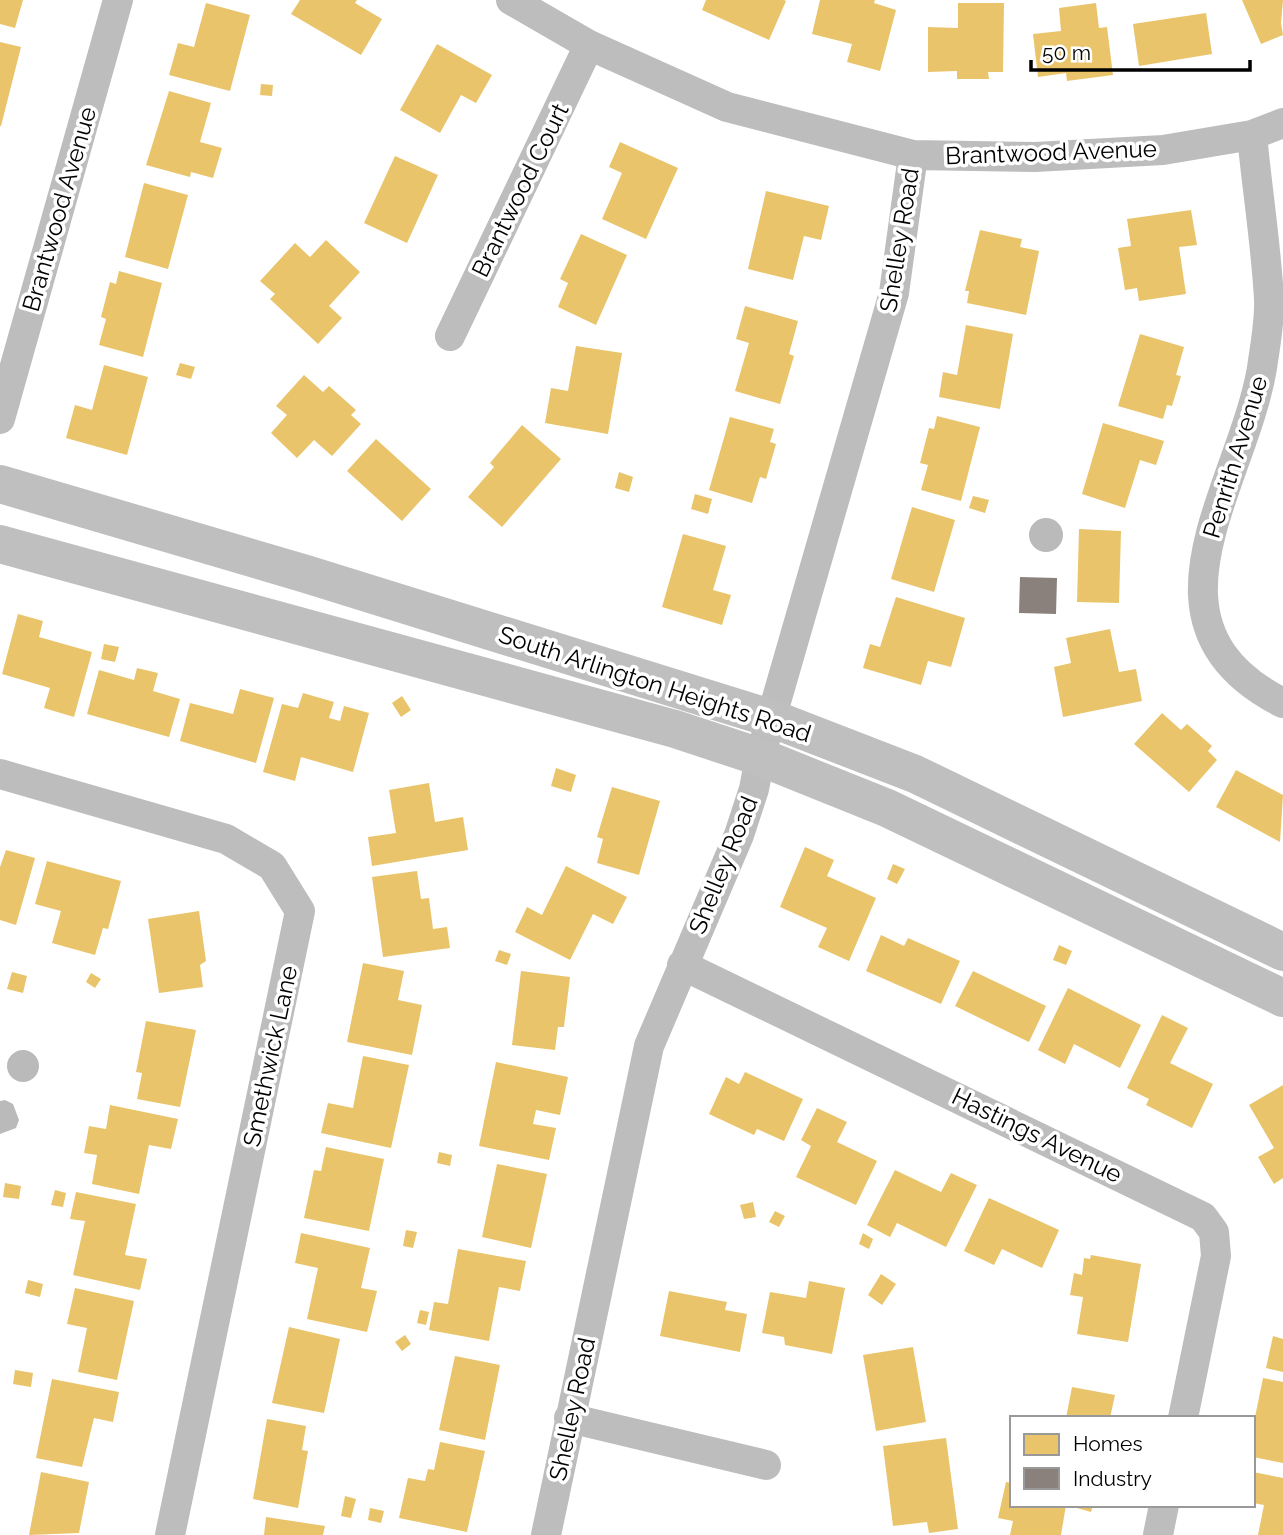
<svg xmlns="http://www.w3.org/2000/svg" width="1283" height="1535" viewBox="0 0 1283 1535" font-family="Raleway,sans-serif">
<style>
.water{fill:#bababa}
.homes{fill:#e9c46a}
.industry{fill:#8a817c}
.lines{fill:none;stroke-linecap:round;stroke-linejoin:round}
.minor{stroke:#bdbdbd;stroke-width:30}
.secondary{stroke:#bfbfbf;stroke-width:38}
.labels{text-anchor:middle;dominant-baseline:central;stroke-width:7;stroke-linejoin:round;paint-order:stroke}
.street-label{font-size:24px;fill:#000;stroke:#fff}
</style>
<rect width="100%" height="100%" fill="#fff"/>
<path class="water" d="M1029 535a17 17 0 1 1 34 0a17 17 0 1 1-34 0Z
M7 1066a16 16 0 1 1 32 0a16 16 0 1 1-32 0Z
M5,1100l8,4 6,16 -3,8 -16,6v-33z"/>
<path class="homes" d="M0,0h23l-8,28 -15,-4z
M300,0h57l-2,3 27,16 -21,36 -70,-41z
M706,0h78l2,1 -17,39 -67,-30z
M820,0h55l-1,3 22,7 -16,61 -33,-9 5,-18 -40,-10z
M1242,0h41l-2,23 2,12 -22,9z
M206,3l44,12 -20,76 -61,-16 9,-32 16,4z
M958,3h46l-1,69h-15l1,7h-32v-8l-29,1v-45l30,1z
M1096,3l3,25 8,-1 6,48 -46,6 -1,-8 -28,4 -5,-43 28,-3 -2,-23z
M1206,13l6,41 -73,12 -6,-42z
M0,42l21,5 -20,79h-1z
M437,44l55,31 -16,28 -15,-8 -21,38 -40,-23z
M261,84l12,1 -1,11 -12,-1z
M169,91l42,12 -11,39 22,6 -9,30 -22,-6 -1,5 -44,-12z
M620,142l58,26 -32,71 -44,-20 20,-46 -13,-6z
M395,156l43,19 -31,68 -43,-20z
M144,183l44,12 -20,74 -43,-12z
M766,191l63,15 -8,34 -17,-4 -11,44 -45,-11z
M1191,210l6,35 -18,2 7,47 -47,7 -2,-13 -12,2 -7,-42 13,-2 -4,-27z
M980,230l42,9 -2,8 19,4 -13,64 -59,-12 2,-12h-4z
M581,234l46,21 -31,70 -38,-18 10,-24 -8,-4z
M326,240l34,32 -31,34 13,12 -24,26 -48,-45 5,-5 -15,-13 35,-38 15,14z
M119,271l43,12 -19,74 -44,-12 7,-26 -5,-2 9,-35 6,2z
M745,306l53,15 -9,33 5,2 -14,48 -45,-13 14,-48 -13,-4z
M966,325l47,9 -13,75 -61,-12 4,-25 14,3z
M1140,334l44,13 -8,28 5,1 -9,30 -5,-1 -4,14 -45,-13z
M576,346l46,7 -14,81 -63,-11 6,-35 17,3z
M180,363l15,4 -4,12 -15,-4z
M104,365l44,12 -21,78 -61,-17 9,-33 17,5z
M304,375l19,17 6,-6 27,24 -5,5 10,9 -29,32 -18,-16 -17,18 -26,-25 16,-18 -11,-9z
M937,416l43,11 -19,74 -40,-11 7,-25 -8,-2 9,-35 5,1z
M730,417l44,12 -4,13 6,2 -10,35 -6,-2 -8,26 -43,-13z
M1103,423l61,18 -8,24 -16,-5 -15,48 -43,-14z
M522,425l39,34 -59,68 -34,-30 26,-30 -4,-4z
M376,439l55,50 -29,32 -55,-50z
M619,472l14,5 -4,15 -14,-4z
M695,494l17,5 -4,15 -17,-5z
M973,496l16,4 -4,13 -16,-5z
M912,507l43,13 -21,72 -43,-13z
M1079,529l42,2 -2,72 -42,-1z
M683,534l43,12 -13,44 18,5 -9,30 -60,-18z
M896,597l69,21 -14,49 -23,-6 -7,24 -58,-17 7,-24 10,3z
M18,614l25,7 -4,16 53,15 -18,65 -30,-9 6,-20 -48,-14z
M1110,629l9,43 17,-3 6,32 -79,16 -9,-50 17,-4 -5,-25z
M104,644l15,3 -4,15 -14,-3z
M137,668l21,5 -5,18 27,8 -11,38 -82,-23 12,-44 35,10z
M240,689l34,9 -18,65 -76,-22 10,-38 43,11z
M303,693l31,9 -5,16 11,3 4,-15 25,7 -16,59 -52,-15 -6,24 -32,-9 19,-68 16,4z
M402,696l9,14 -10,7 -9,-14z
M1162,713l19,17 6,-6 25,22 -4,5 9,9 -28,32 -55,-48z
M556,768l20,7 -5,17 -20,-6z
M1236,770l47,25 -3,47 -64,-35z
M429,783l6,39 28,-5 5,33 -96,16 -4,-29 28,-4 -7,-43z
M612,787l48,14 -21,74 -42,-12 6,-24 -6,-2z
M805,847l29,13 -7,16 49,22 -27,63 -31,-14 9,-19 -47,-21z
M6,850l29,8 -19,67 -16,-5v-53z
M47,861l74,20 -13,48 -5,-1 -8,27 -43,-12 9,-32 -26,-7z
M893,864l12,5 -8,15 -10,-5z
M566,866l61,31 -14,27 -20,-10 -23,46 -55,-28 12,-25 15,8z
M417,871l4,28 8,-1 4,31 14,-2 3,21 -67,9 -11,-80z
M199,911l7,50 -6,4 3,22 -44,6 -11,-74z
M881,935l23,11 4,-8 52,23 -19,43 -75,-33z
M1059,945l13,6 -6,14 -13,-5z
M499,950l12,4 -4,11 -12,-4z
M363,963l41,8 -6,29 24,5 -10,50 -65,-13z
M521,971l49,6 -6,50h-6l-3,23 -43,-5z
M973,971l73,35 -17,36 -74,-36z
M12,972l15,4 -4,17 -16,-4z
M91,973l10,6 -6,9 -9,-6z
M1068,988l73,37 -21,43 -46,-24 -9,20 -27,-14z
M1162,1015l26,13 -18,35 43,21 -21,44 -46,-23 3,-6 -22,-11z
M146,1021l50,9 -16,77 -43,-8 5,-26 -6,-1z
M363,1056l46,9 -18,83 -70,-15 7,-30 25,5z
M496,1062l72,15 -8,38 -24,-5 -3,14 23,4 -7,32 -70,-14z
M745,1072l58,27 -19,42 -27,-12 -3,6 -45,-21 17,-37 13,7z
M1283,1085v93l-9,6 -16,-27 16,-9 -25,-43z
M110,1105l68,14 -7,30 -22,-4 -10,49 -47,-10 5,-29 -13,-2 5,-27 17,3z
M817,1108l30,14 -10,20 40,19 -21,44 -60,-28 15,-31 -10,-6z
M326,1147l58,12 -15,72 -65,-13 10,-48 7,1z
M439,1152l13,3 -2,11 -13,-3z
M497,1164l50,10 -16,74 -49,-11z
M895,1170l46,22 10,-19 26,12 -31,62 -49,-24 -7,14 -23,-12z
M5,1183l16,3 -2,13 -16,-2z
M55,1190l11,3 -3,14 -12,-2z
M76,1192l60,12 -11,51 22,4 -7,31 -67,-15 12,-54 -15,-2z
M989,1198l70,32 -17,38 -40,-19 -8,16 -30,-14z
M753,1202l3,15 -12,2 -4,-14z
M775,1211l10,5 -6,11 -10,-5z
M406,1230l11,2 -4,16 -10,-2z
M301,1233l69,15 -9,40 16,3 -10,41 -60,-13 11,-51 -23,-5z
M863,1233l10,6 -4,10 -10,-5z
M458,1249l68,12 -6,30 -21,-4 -10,54 -60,-11 5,-28 14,2z
M1091,1255l50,9 -13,78 -51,-8 6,-37 -13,-2 4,-22 8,2 2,-17 6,1z
M881,1274l15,10 -14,21 -14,-10z
M28,1280l15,4 -3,13 -15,-4z
M809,1281l36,7 -13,66 -47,-9 -1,-8 -22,-4 8,-41 36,6z
M75,1288l59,13 -17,79 -39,-8 9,-44 -20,-4z
M669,1291l58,11 -2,8 22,4 -7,38 -80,-16z
M420,1310l9,2 -3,13 -9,-2z
M289,1327l51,12 -16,74 -52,-10z
M405,1335l6,9 -9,7 -7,-9z
M1273,1336l10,3v33l-17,-4z
M913,1347l13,75 -50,9 -13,-76z
M455,1356l45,9 -15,75 -46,-10z
M15,1370l18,3 -2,14 -18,-3z
M1263,1378l20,4v81l-30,-6v-30z
M52,1379l67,13 -6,30 -19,-4 -12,49 -46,-9z
M1072,1387l43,8 -5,23h-44z
M267,1419l39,7 -4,24 6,1 -10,57 -45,-9z
M946,1438l12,91 -29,4 -2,-11 -34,4 -10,-80z
M440,1442l45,9 -18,81 -68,-14 9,-40 17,3 3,-12 6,1z
M41,1472l48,10 -10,51 -50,2z
M1253,1472l30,6v57h-25l6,-30 -11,-2z
M1006,1482l6,1v22h81l-2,7 -25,-7 -5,30h-51l3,-14 -15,-3z
M345,1496l11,3 -5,19 -10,-2z
M370,1508l14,3 -3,12 -13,-3z
M266,1517l59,9 -2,9h-59z"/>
<path class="industry" d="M1020,577l37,1 -1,36 -37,-1z"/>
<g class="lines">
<path class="minor" d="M511,0l78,45 138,62 186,48 122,2 128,-7 89,-15 31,-12
M1252,135c5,54 14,109 17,164 1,22 -4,47 -7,69 -20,119 -134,257 21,335
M450,336l139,-291
M0,419l118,-419
M0,774l226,65 46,27 28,45 -130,624
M682,965l521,252 11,15 2,24 -33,162
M569,1418l197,47
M546,1535l103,-489 90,-211 15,-46 6,-32 134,-464 19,-138
M1158,1535l6,-30"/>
<path class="secondary" d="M0,484l306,90 467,145 142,55 368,178
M0,544l675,185 85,28 127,51 396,190"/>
</g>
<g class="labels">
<g class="street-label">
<text transform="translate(1051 152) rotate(-2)">Brantwood Avenue</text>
<text transform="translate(520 190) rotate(-64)">Brantwood Court</text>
<text transform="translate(59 209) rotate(-74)">Brantwood Avenue</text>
<text transform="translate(899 240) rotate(-81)">Shelley Road</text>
<text transform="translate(1235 457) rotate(-73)">Penrith Avenue</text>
<text transform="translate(655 684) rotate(18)">South Arlington Heights Road</text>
<text transform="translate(723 865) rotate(-68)">Shelley Road</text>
<text transform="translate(270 1056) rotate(-78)">Smethwick Lane</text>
<text transform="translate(1037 1135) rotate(26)">Hastings Avenue</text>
<text transform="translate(572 1409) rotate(-78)">Shelley Road</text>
</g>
</g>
<rect x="1010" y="1416" width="245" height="91" fill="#ffffff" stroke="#999999" stroke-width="2"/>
<rect x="1024" y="1434" width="35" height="21" fill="#e9c46a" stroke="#999999" stroke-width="2"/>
<text x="1073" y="1451" font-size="21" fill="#000000">Homes</text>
<rect x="1024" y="1468" width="35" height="21" fill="#8a817c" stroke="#999999" stroke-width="2"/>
<text x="1073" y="1486" font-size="21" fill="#000000">Industry</text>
<path d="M1031 60v10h219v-10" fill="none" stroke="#000000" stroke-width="3.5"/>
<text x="1042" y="60" font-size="21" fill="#000000" stroke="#ffffff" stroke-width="5" paint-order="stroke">50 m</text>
</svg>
